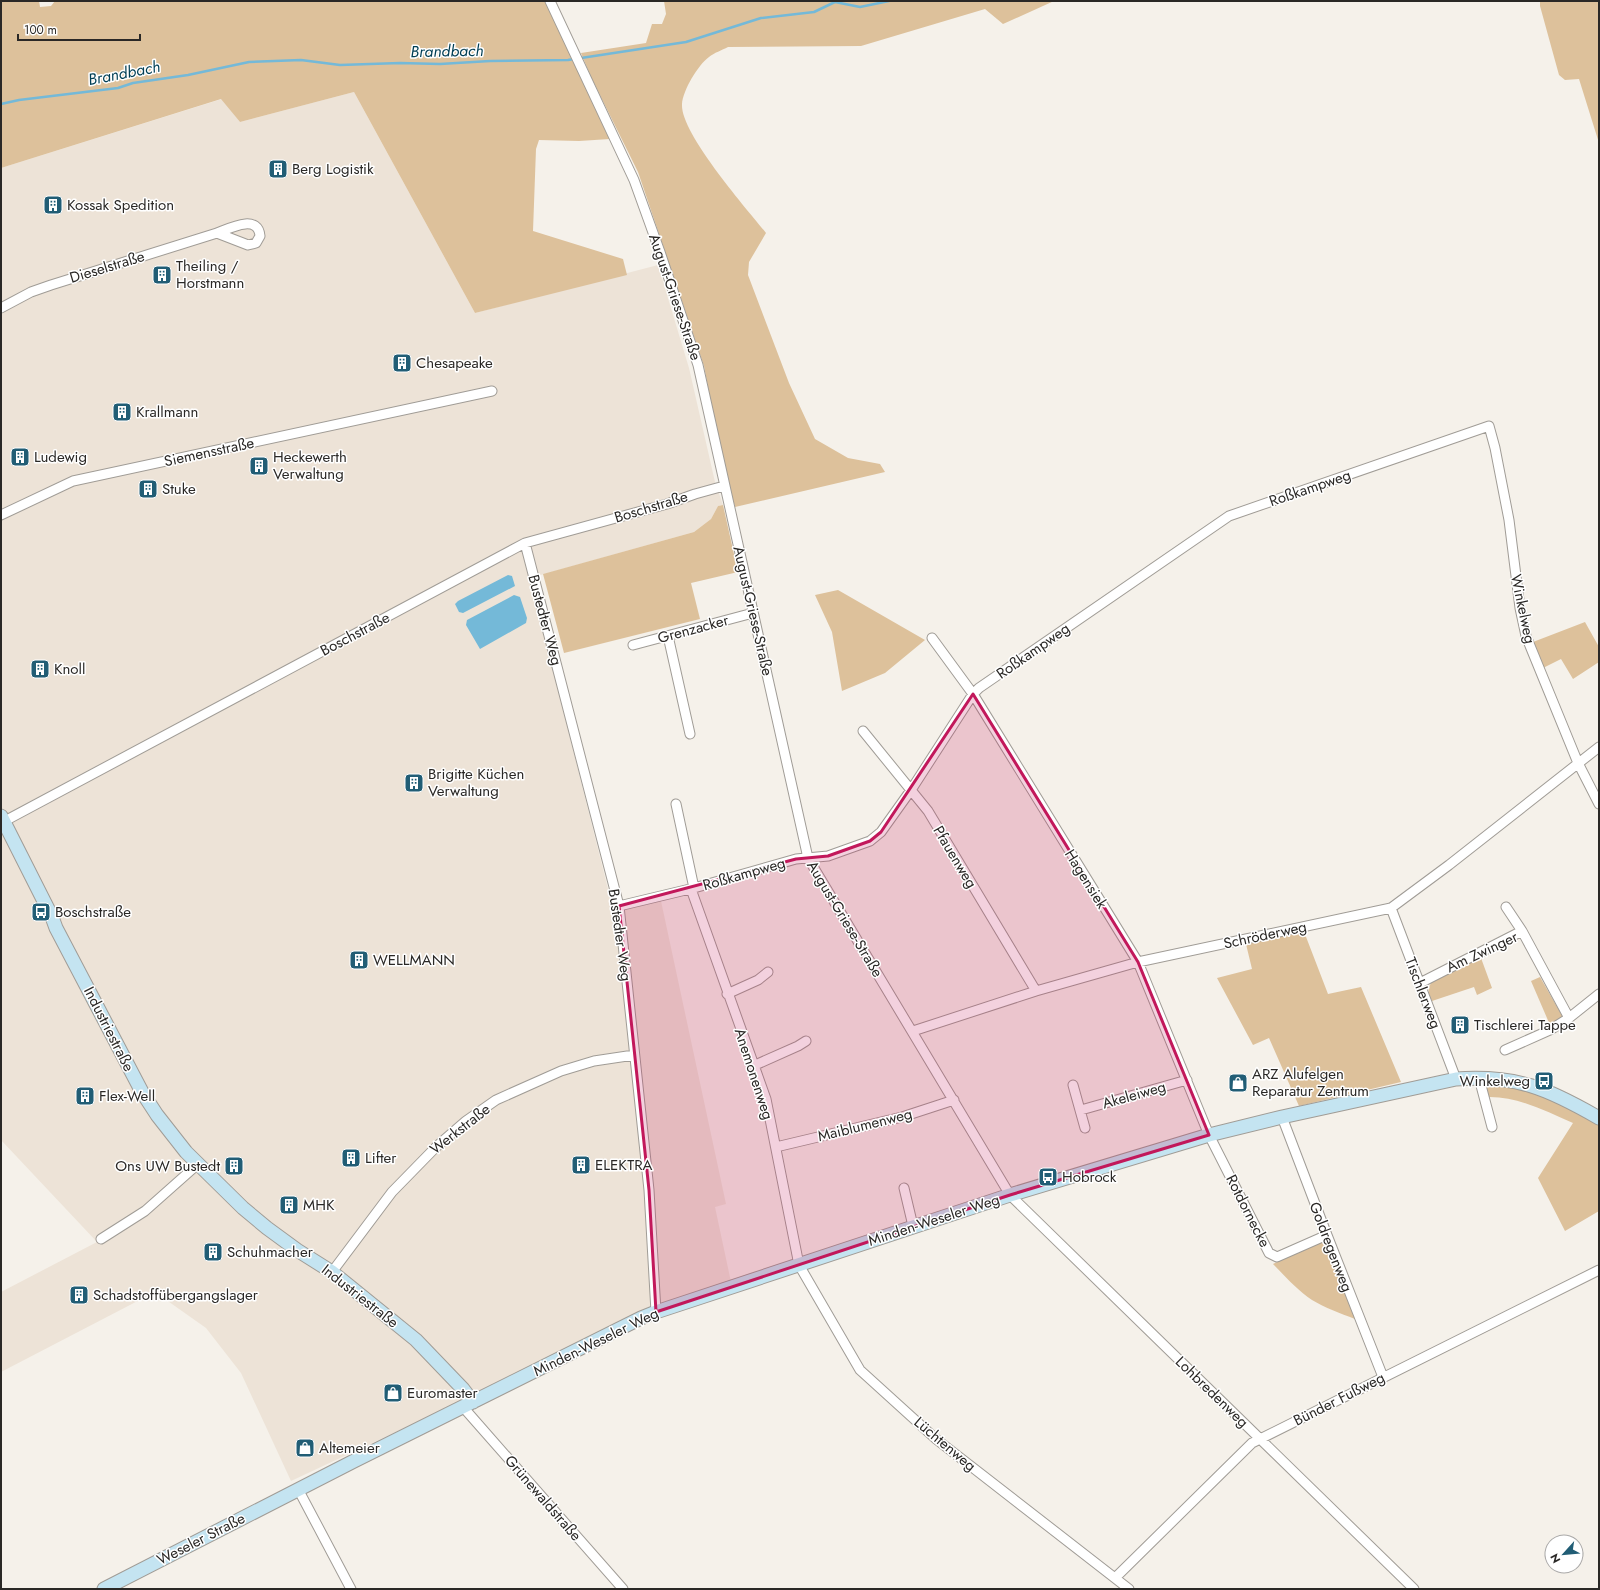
<svg xmlns="http://www.w3.org/2000/svg" width="1600" height="1590" viewBox="0 0 1600 1590" font-family="Jost,sans-serif">
<style>
.built{fill:#ede3d7}
.green{fill:#ddc19b}
.water{fill:#74b9d8}
.lines{fill:none;stroke-linecap:round;stroke-linejoin:round}
.stream{stroke:#74b9d8;stroke-width:2.5}
.street-casing{stroke:#a09c96;stroke-width:11}
.secondary-casing{stroke:#a09c96;stroke-width:15}
.street{stroke:#fff;stroke-width:9}
.secondary{stroke:#c4e4f1;stroke-width:13}
.marked{fill:#c2185b;fill-opacity:0.2;stroke:#c2185b;stroke-width:3;stroke-linejoin:round}
.labels{text-anchor:middle;dominant-baseline:central;stroke-width:3;stroke-linejoin:round;paint-order:stroke}
.poi-label{font-size:15px;fill:#2a2826;stroke:#fff;text-anchor:start}
.street-label{font-size:15px;fill:#2a2826;stroke:#fff}
.water-label{font-size:16px;font-style:italic;fill:#003e54;stroke:#fff}
</style>
<rect width="100%" height="100%" fill="#f5f1ea"/>
<path class="built" d="M354,92l121,221 183,-48 31,103 26,114 8,23 -5,1 -7,13 -17,13 -164,46 80,319 19,11 32,-7 65,303 -11,3 16,75 -280,124 -160,75 -50,-108 -35,-45 -51,-36 -154,80v-80l96,-50 -96,-102v-972l221,-69 18,23z"/>
<path class="green" d="M1,1h38l1,6 11,-1 4,-5h492l63,138 -31,2 -40,-1 -3,9 -3,82 90,28 4,16 -152,38 -121,-221 -114,30 -19,-23 -220,69z
M664,1h390l-51,23 -18,-15 -124,37 -133,1c-6,3 -14,6 -19,10 -11,8 -26,33 -27,47 -2,29 64,104 84,129l-17,29 -1,13 41,108 26,56 33,19 32,6 5,8 -150,35 -13,-46 -18,-95 -66,-194 -47,-95 -10,-24 65,-10 6,-19h10l4,-10z
M1540,1h59v142l-20,-64 -14,1 -6,-5 -19,-69z
M723,505l15,67 -47,11 9,36 -136,34 -21,-79 151,-42 17,-13 7,-13z
M838,590l87,50 -40,33 -43,18 -10,-59 -17,-37z
M1585,622l14,25v15l-26,17 -12,-20 -18,9 -10,-26z
M1303,929l25,65 33,-7 40,95 -102,24 -30,-68 -16,7 -36,-67 35,-9 -7,-29z
M1481,958l11,30 -15,7 -3,-8 -42,14c-3,-7 -6,-12 0,-19z
M1540,977l24,42 -14,6 -19,-44z
M1483,1082l42,5 74,36v88l-34,20 -27,-53 35,-55c-27,-12 -56,-27 -86,-26z
M1317,1242h7l3,3 28,74c-15,-6 -30,-11 -43,-19 -15,-10 -27,-24 -39,-36z"/>
<path class="water" d="M508,575l4,1 3,10 -52,27 -4,-1 -4,-8 3,-3z
M514,595l6,2 7,21 -1,5 -46,26 -14,-24 1,-5z"/>
<g class="lines">
<path class="stream" d="M1,104l18,-4 99,-12 15,-5 55,-8 61,-13 52,-2 39,5 60,-2 40,1 50,-3 78,-1 118,-18 75,-24 53,-6 21,-10 25,5 29,-6"/>
<g class="street-casing">
<path id="street" d="M550,1l84,179 26,72 38,113 110,493 202,337 404,394
M1,308l30,-16 20,-7 166,-52 31,12 8,-2 4,-7c-2,-23 -32,-7 -43,-3
M1,515l72,-34 419,-90
M525,543l94,363 30,284 7,122
M668,636l22,98
M932,638l41,56 165,268 71,173 60,118 8,4 50,-22
M633,645l120,-32
M863,731l65,80 108,180
M676,804l18,84
M1,823l524,-280 142,-39 28,-10 29,-8
M691,889l75,210 33,166 61,105 76,69 193,150
M619,906l75,-18 102,-29 32,-3 42,-15 11,-9 30,-42 62,-96 6,-6 250,-172 260,-90 6,22 14,72 11,88 6,28 52,127 21,41
M1506,907l16,24
M1391,908l65,171
M1420,983l102,-52 47,87
M727,994l31,-14 10,-8
M913,1031l123,-40 102,-29 253,-54 58,-43 150,-118
M1505,1050l45,-20 19,-12 30,-24
M753,1066l45,-20 8,-5
M1479,1078l13,49
M1073,1085l12,43
M1081,1110l106,-30
M1282,1117l45,118 56,142
M776,1147l126,-30 52,-17
M904,1188l9,38
M101,1239l44,-28 53,-47
M332,1272l60,-80 44,-45 30,-26 30,-21 65,-29 33,-10 40,-6
M463,1407l160,182
M298,1489l53,100
M1115,1578l137,-135 347,-173"/>
</g>
<g class="secondary-casing">
<path id="secondary" d="M1,816l51,101 4,11 86,164 15,23 29,37 57,56 24,20 30,22 35,22 84,68 47,49 10,13
M104,1589l250,-128 287,-143 15,-6 354,-117 199,-60 73,-18 174,-38c61,-4 91,9 143,39"/>
</g>
<use href="#street" class="street"/>
<use href="#secondary" class="secondary"/>
</g>
<path class="marked" d="M973,694l165,268 71,173 -199,60 -354,117 -7,-122 -30,-284 177,-47 32,-3 42,-15 11,-9z"/>
<defs>
<g id="building-square" transform="scale(1)"><rect x="-9" y="-9" width="18" height="18" rx="4" fill="#215d75" stroke="#fff"/><path d="M-4-6H4V6H1V3H-1V6H-4ZM-2.5-4.3h1.7v1.8h-1.7ZM.8-4.3h1.7v1.8H.8ZM-2.5-1h1.7V.8h-1.7ZM.8-1h1.7V.8H.8Z" fill="#fff"/></g>
<g id="bus-square" transform="scale(1)"><rect x="-9" y="-9" width="18" height="18" rx="4" fill="#215d75" stroke="#fff"/><path d="M-5-6H5V4H4V6H2V4H-2V6H-4V4H-5ZM-3.5-4V0h7V-4ZM-3.5 1.2v1.5H-2V1.2ZM2 1.2v1.5H3.5V1.2Z" fill="#fff"/></g>
<g id="shop-square" transform="scale(1)"><rect x="-9" y="-9" width="18" height="18" rx="4" fill="#215d75" stroke="#fff"/><path d="M-5-2.5h2.3a2.7 3.5 0 0 1 5.4 0H5L5.5 6h-11ZM-1.5-2.5h3a1.5 2.3 0 0 0-3 0Z" fill="#fff"/></g>
</defs>
<g fill-rule="evenodd">
<use href="#building-square" x="278" y="169"/>
<use href="#building-square" x="53" y="205"/>
<use href="#building-square" x="162" y="275"/>
<use href="#building-square" x="402" y="363"/>
<use href="#building-square" x="122" y="412"/>
<use href="#building-square" x="20" y="457"/>
<use href="#building-square" x="259" y="466"/>
<use href="#building-square" x="148" y="489"/>
<use href="#building-square" x="40" y="669"/>
<use href="#building-square" x="414" y="783"/>
<use href="#bus-square" x="41" y="912"/>
<use href="#building-square" x="359" y="960"/>
<use href="#building-square" x="1460" y="1025"/>
<use href="#bus-square" x="1544" y="1081"/>
<use href="#shop-square" x="1238" y="1083"/>
<use href="#building-square" x="85" y="1096"/>
<use href="#building-square" x="351" y="1158"/>
<use href="#building-square" x="581" y="1165"/>
<use href="#building-square" x="234" y="1166"/>
<use href="#bus-square" x="1048" y="1177"/>
<use href="#building-square" x="289" y="1205"/>
<use href="#building-square" x="213" y="1252"/>
<use href="#building-square" x="79" y="1295"/>
<use href="#shop-square" x="393" y="1393"/>
<use href="#shop-square" x="305" y="1448"/>
</g>
<g class="labels">
<g class="poi-label">
<text x="292" y="169">Berg Logistik</text>
<text x="67" y="205">Kossak Spedition</text>
<text x="176" y="266">Theiling /<tspan x="176" dy="17">Horstmann</tspan></text>
<text x="416" y="363">Chesapeake</text>
<text x="136" y="412">Krallmann</text>
<text x="34" y="457">Ludewig</text>
<text x="273" y="457">Heckewerth<tspan x="273" dy="17">Verwaltung</tspan></text>
<text x="162" y="489">Stuke</text>
<text x="54" y="669">Knoll</text>
<text x="428" y="774">Brigitte Küchen<tspan x="428" dy="17">Verwaltung</tspan></text>
<text x="55" y="912">Boschstraße</text>
<text x="373" y="960">WELLMANN</text>
<text x="1474" y="1025">Tischlerei Tappe</text>
<text x="1252" y="1074">ARZ Alufelgen<tspan x="1252" dy="17">Reparatur Zentrum</tspan></text>
<text x="1530" y="1081" text-anchor="end">Winkelweg</text>
<text x="99" y="1096">Flex-Well</text>
<text x="365" y="1158">Lifter</text>
<text x="595" y="1165">ELEKTRA</text>
<text x="220" y="1166" text-anchor="end">Ons UW Bustedt</text>
<text x="1062" y="1177">Hobrock</text>
<text x="303" y="1205">MHK</text>
<text x="227" y="1252">Schuhmacher</text>
<text x="93" y="1295">Schadstoffübergangslager</text>
<text x="407" y="1393">Euromaster</text>
<text x="319" y="1448">Altemeier</text>
</g>
<g class="street-label">
<text transform="translate(107 267) rotate(-17)">Dieselstraße</text>
<text transform="translate(675 297) rotate(71)">August-Griese-Straße</text>
<text transform="translate(209 452) rotate(-12)">Siemensstraße</text>
<text transform="translate(1310 488) rotate(-19)">Roßkampweg</text>
<text transform="translate(651 507) rotate(-17)">Boschstraße</text>
<text transform="translate(1523 609) rotate(78)">Winkelweg</text>
<text transform="translate(753 611) rotate(77)">August-Griese-Straße</text>
<text transform="translate(545 620) rotate(75)">Bustedter Weg</text>
<text transform="translate(693 629) rotate(-15)">Grenzacker</text>
<text transform="translate(355 634) rotate(-28)">Boschstraße</text>
<text transform="translate(1033 651) rotate(-35)">Roßkampweg</text>
<text transform="translate(955 857) rotate(59)">Pfauenweg</text>
<text transform="translate(744 874) rotate(-16)">Roßkampweg</text>
<text transform="translate(1086 879) rotate(58)">Hagensiek</text>
<text transform="translate(845 919) rotate(59)">August-Griese-Straße</text>
<text transform="translate(620 935) rotate(82)">Bustedter Weg</text>
<text transform="translate(1265 935) rotate(-12)">Schröderweg</text>
<text transform="translate(1482 952) rotate(-25)">Am Zwinger</text>
<text transform="translate(1423 993) rotate(69)">Tischlerweg</text>
<text transform="translate(109 1029) rotate(63)">Industriestraße</text>
<text transform="translate(754 1074) rotate(72)">Anemonenweg</text>
<text transform="translate(1134 1095) rotate(-16)">Akeleiweg</text>
<text transform="translate(865 1125) rotate(-14)">Maiblumenweg</text>
<text transform="translate(460 1129) rotate(-38)">Werkstraße</text>
<text transform="translate(1248 1211) rotate(63)">Rotdornecke</text>
<text transform="translate(934 1220) rotate(-18)">Minden-Weseler Weg</text>
<text transform="translate(1331 1247) rotate(69)">Goldregenweg</text>
<text transform="translate(360 1296) rotate(38)">Industriestraße</text>
<text transform="translate(596 1342) rotate(-26)">Minden-Weseler Weg</text>
<text transform="translate(1212 1392) rotate(44)">Lohbredenweg</text>
<text transform="translate(1339 1399) rotate(-27)">Bünder Fußweg</text>
<text transform="translate(945 1444) rotate(40)">Lüchtenweg</text>
<text transform="translate(543 1498) rotate(49)">Grünewaldstraße</text>
<text transform="translate(201 1539) rotate(-27)">Weseler Straße</text>
</g>
<g class="water-label">
<text transform="translate(447 51) rotate(-1)">Brandbach</text>
<text transform="translate(124 73) rotate(-11)">Brandbach</text>
</g>
</g>
<rect width="1600" height="1590" fill="none" stroke="#2a2826" stroke-width="4"/>
<g transform="translate(1564 1554) rotate(243)"><circle r="19" fill="#ffffff" stroke="#aaa9a8"/>
<path d="M0-3L7 15L0 10L-7 15Z" fill="#215d75"/>
<text y="-6" font-size="11" font-weight="bold" text-anchor="middle" fill="#2a2826">N</text>
</g>
<path d="M18 34v6h122v-6" fill="none" stroke="#2a2826" stroke-width="2"/>
<text x="24" y="34" font-size="12" fill="#2a2826" stroke="#ffffff" stroke-width="3" paint-order="stroke">100 m</text>
</svg>
